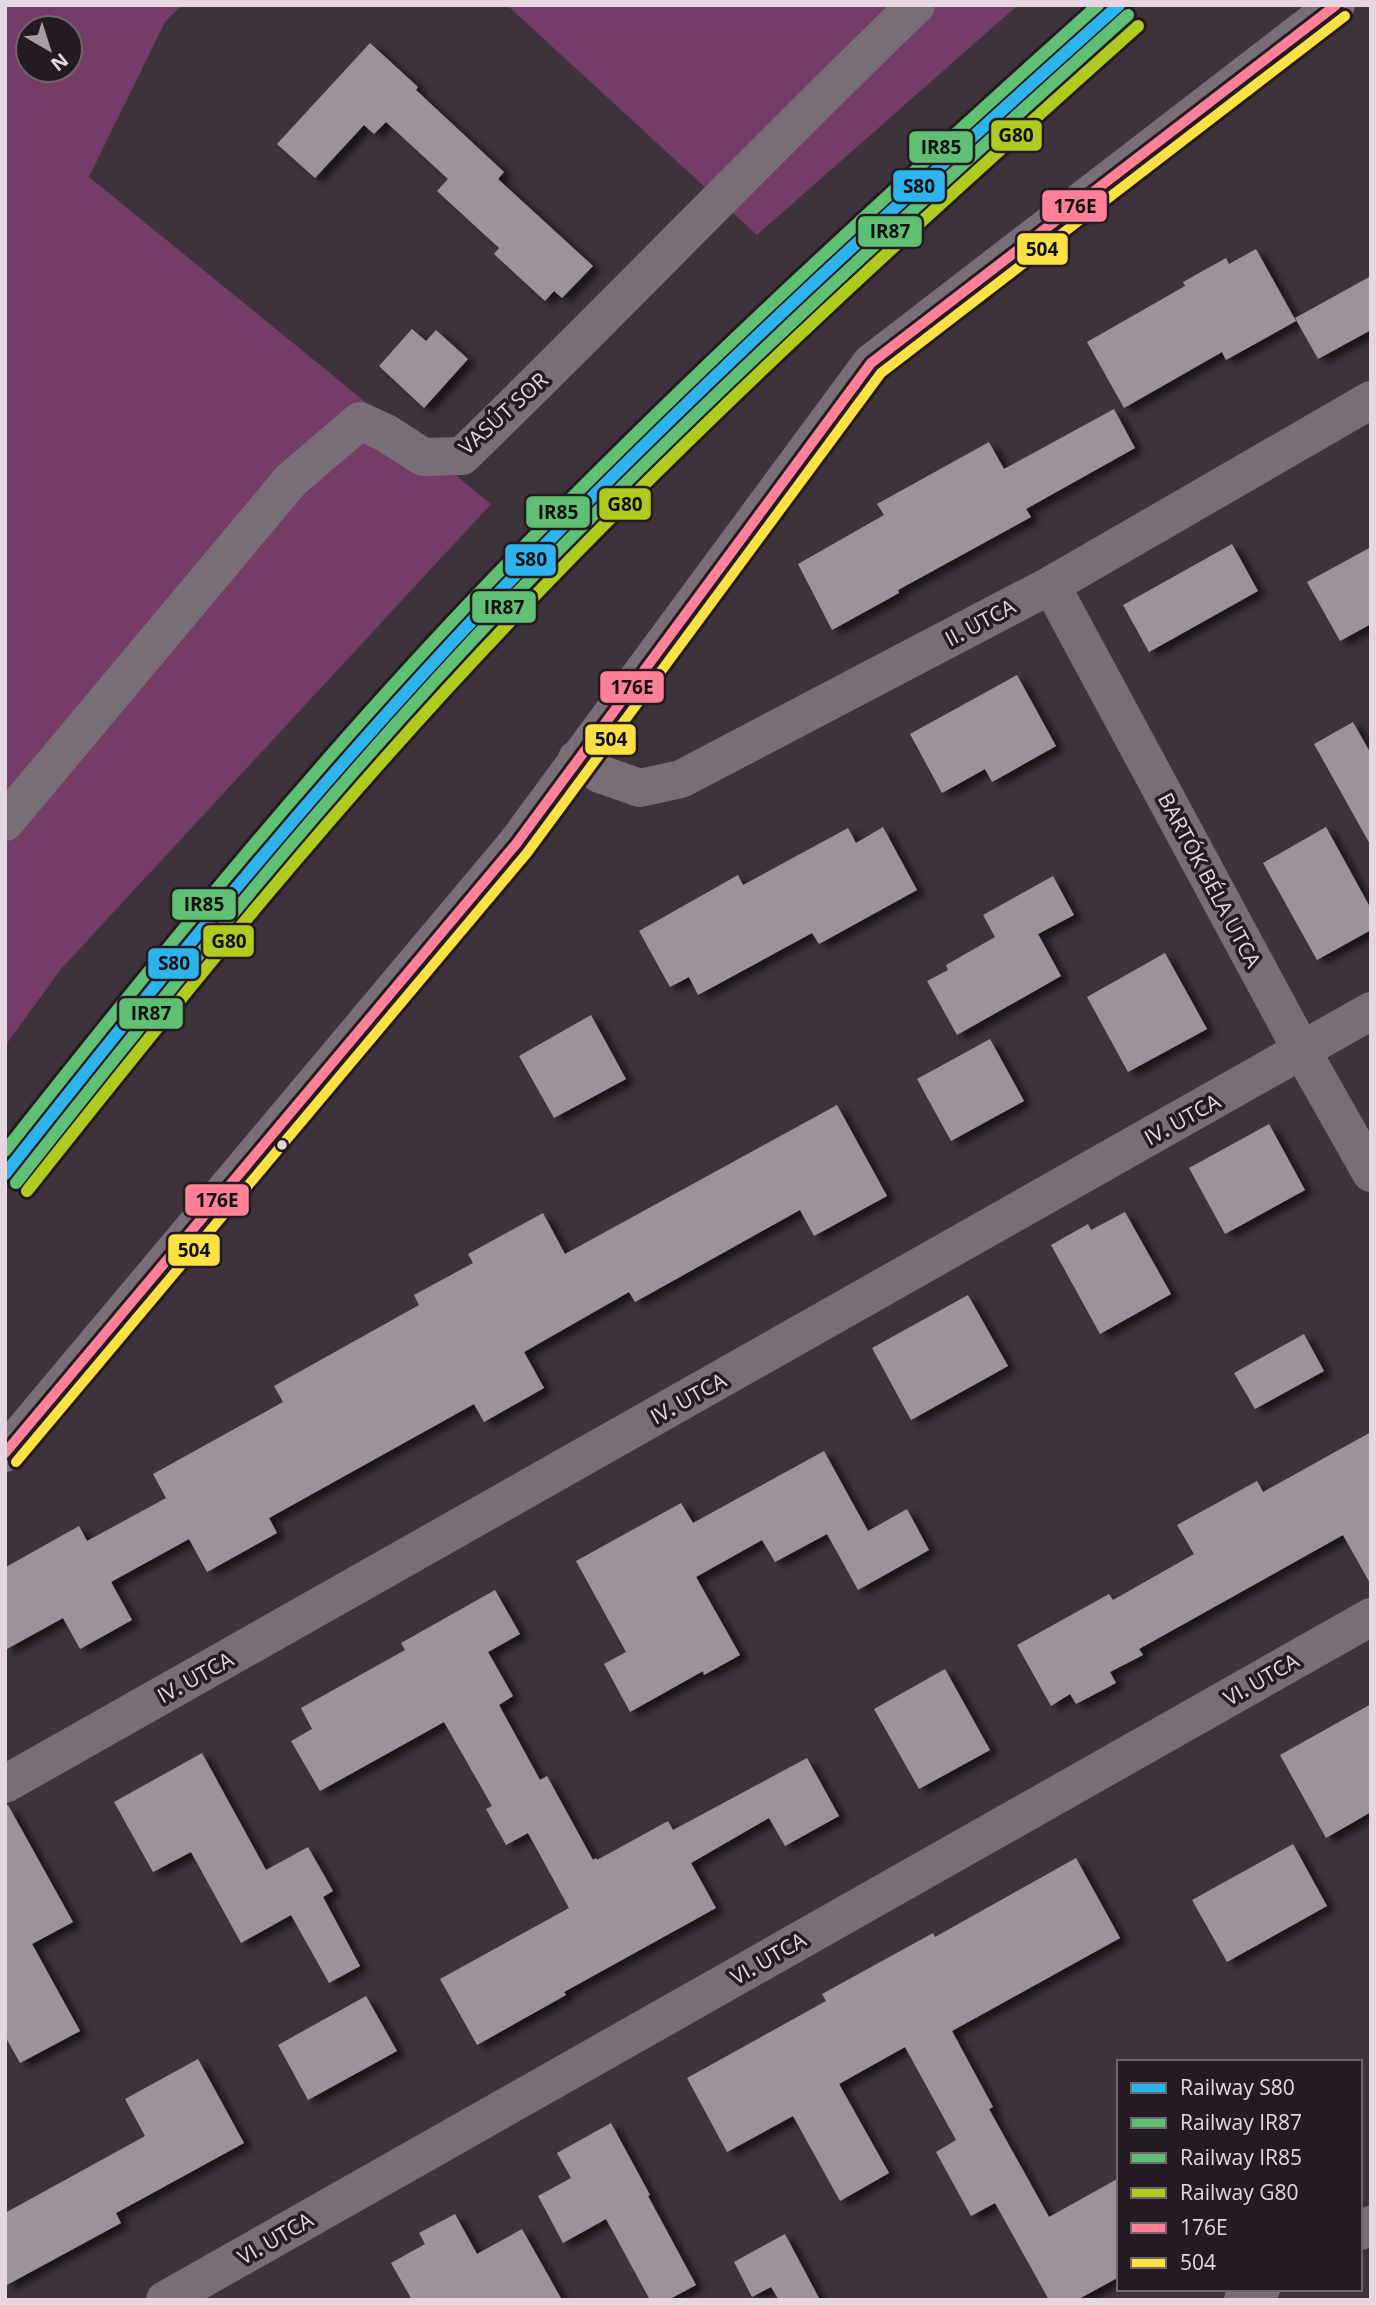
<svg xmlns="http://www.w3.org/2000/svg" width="1376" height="2305" viewBox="0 0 1376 2305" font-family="'Open Sans',sans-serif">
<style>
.green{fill:#733d67;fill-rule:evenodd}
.building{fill:#9d929a;filter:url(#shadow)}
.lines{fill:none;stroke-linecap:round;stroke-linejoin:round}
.minor{stroke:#796e76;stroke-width:38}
.bus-1-casing{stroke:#241a21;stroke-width:16}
.bus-2-casing{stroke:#241a21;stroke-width:16}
.bus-1{stroke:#ff8098;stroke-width:10}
.bus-2{stroke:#fbe143;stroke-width:10}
.rail-1-casing{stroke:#241a21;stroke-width:18}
.rail-2-casing{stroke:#241a21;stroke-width:18}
.rail-3-casing{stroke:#241a21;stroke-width:18}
.rail-4-casing{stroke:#241a21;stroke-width:18}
.rail-1{stroke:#2db4ed;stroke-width:12}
.rail-2{stroke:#5fc074;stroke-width:12}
.rail-3{stroke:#5fc074;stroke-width:12}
.rail-4{stroke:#b0cb1f;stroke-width:12}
.bus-dot{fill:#e5d6e0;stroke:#241a21;stroke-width:2.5}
.labels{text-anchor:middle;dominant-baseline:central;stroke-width:7;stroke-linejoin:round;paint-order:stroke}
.street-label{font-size:21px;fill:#e5d6e0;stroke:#241a21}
.line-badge{stroke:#241a21;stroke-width:2.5}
.pale-badge-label{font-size:19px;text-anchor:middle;font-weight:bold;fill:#111}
</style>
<defs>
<filter id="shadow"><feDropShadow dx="8" dy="4.5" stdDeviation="3.5" flood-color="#0009"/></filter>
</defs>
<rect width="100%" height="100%" fill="#3e333b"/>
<path class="green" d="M5,5h177l-17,17 -76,155 402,327 -430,465 -56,77zM28,28h42v42h-42z
M507,5h511l-261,230z"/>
<path class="building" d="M370,43l48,44 -2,3 88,82 -6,7 95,87 -31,32 -8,-7 -9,10 -51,-47 5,-6 -62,-57 11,-12 -62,-57 -12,12 -10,-9 -49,53 -38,-34z
M1256,249l40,72 -70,39 -4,-8 -98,56 -37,-66 98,-56 -2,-4 43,-24 3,6z
M1371,276v54l-53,29 -23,-41z
M412,329l14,12 10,-11 32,29 -44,49 -45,-42z
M1114,409l21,39 -109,61 5,8 -133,73 1,3 -67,37 -34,-66 86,-49 -7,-11 112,-62 15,27z
M1232,544l26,47 -109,61 -26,-47z
M1371,547v77l-31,17 -33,-59z
M1017,675l39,71 -64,36 -7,-13 -43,24 -32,-59z
M1353,722l18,32v92l-57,-102z
M883,827l34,63 -98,54 -7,-11 -114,62 -9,-18 -19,10 -31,-56 99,-56 5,10 105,-57 8,15z
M1326,827l45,82v21l-54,30 -54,-97z
M1053,876l21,39 -36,19 23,42 -104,59 -30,-54 21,-11 -2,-5 49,-28 -12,-22z
M1165,953l42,76 -79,43 -41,-75z
M591,1015l35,64 -72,39 -35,-62z
M990,1039l34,62 -73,40 -34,-62z
M837,1105l50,91 -73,40 -14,-26 -165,92 -6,-10 -105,60 20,36 -60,34 -10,-18 -205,114 8,15 -70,39 -18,-33 -78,43 21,38 -52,29 -17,-31 -58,32 1,-83 73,-41 8,15 79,-43 -13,-24 130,-72 -9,-16 145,-81 -5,-10 59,-32 -5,-9 75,-41 22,41z
M1269,1124l36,66 -80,44 -36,-66z
M1125,1212l46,82 -71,40 -49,-89 37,-21 3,6z
M968,1295l40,71 -97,54 -39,-72z
M1304,1334l20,37 -69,38 -21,-36z
M1371,1432v153l-28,-50 -204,114 4,6 -33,17 6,11 -40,21 -6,-10 -19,12 -34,-61 92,-51 4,6 81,-46 -17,-29 80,-44 6,11z
M824,1451l44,80 39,-22 22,41 -71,40 -31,-56 -52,28 -13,-22 -66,37 44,78 -36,20 -1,-4 -73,41 -26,-48 22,-12 -50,-91 105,-58 12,20z
M495,1590l25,44 -32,18 25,44 -14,9 41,75 7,-4 46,84 3,-2 1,2 71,-39 5,9 134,-72 32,58 -54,30 -16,-28 -78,45 25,45 -152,84 2,3 -89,50 -37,-66 129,-71 -41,-75 -22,12 -20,-36 6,-3 -48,-84 -124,69 -29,-50 21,-12 -11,-21 104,-58 -4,-7z
M945,1669l45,81 -71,39 -45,-80z
M1371,1704v108l-45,26 -46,-83z
M202,1753l64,117 42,-23 25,44 -10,6 37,69 -31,17 -38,-68 -50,28 -50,-91 -38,20 -39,-70z
M8,1805l65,117 -41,22 48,87 -60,32 -15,-27v-230z
M1293,1844l34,62 -100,56 -35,-62z
M1076,1858l44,80 -168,93 41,76 -4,2 60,108 70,-39v99l-42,23h-28l-54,-97 -24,13 -35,-64 20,-12 -51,-93 -66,37 50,89 -49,28 -47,-85 -66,36 -40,-74 139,-77 -4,-7 111,-61 2,4z
M366,1996l31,55 -89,49 -30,-55z
M198,2059l46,84 -128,70 5,10 -116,63v-73l140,-77 -20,-37z
M611,2123l39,72 -2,1 48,89 -28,15h-18l-44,-81 -43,24 -25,-47 33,-18 -14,-25z
M455,2214l22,40 45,-25 40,71h-150l-21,-37 34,-19 -6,-11z
M785,2234l35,66h-41l-8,-13 -19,10 -18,-35z"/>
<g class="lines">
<path class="minor" d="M1051,585l251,466 69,122
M577,759l23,15 40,14 41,-9 370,-194 320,-185
M5,822l286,-342 69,-59 26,12 37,24 39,-1c153,-148 300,-303 454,-451
M5,1453l511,-609 355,-481 465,-358
M5,1784l1366,-773
M1360,2231l11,-6
M165,2300l1206,-683
M1243,2300l18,-11"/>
<g class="bus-1-casing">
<path id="bus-1" d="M5,1453l511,-609 355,-481 465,-358"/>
</g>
<g class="bus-2-casing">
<path id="bus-2" d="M16,1462l511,-609 354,-480 464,-357"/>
</g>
<use href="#bus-1" class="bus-1"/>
<use href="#bus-2" class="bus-2"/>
<g class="rail-1-casing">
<path id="rail-1" d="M5,1174c159,-202 322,-402 500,-588 195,-203 404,-393 614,-581"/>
</g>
<g class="rail-2-casing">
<path id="rail-2" d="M16,1183c159,-202 321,-402 499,-588 195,-202 404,-392 613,-580"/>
</g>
<g class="rail-3-casing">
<path id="rail-3" d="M5,1151c156,-198 316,-394 491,-576 192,-199 396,-385 602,-570"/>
</g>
<g class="rail-4-casing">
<path id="rail-4" d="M27,1191c159,-201 321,-401 499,-586 194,-203 403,-392 612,-579"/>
</g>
<use href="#rail-1" class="rail-1"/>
<use href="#rail-2" class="rail-2"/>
<use href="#rail-3" class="rail-3"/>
<use href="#rail-4" class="rail-4"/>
</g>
<circle class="bus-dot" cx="282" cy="1145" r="6"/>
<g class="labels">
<g class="street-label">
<text transform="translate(503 413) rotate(-42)">VASÚT SOR</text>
<text transform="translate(980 622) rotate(-28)">II. UTCA</text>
<text transform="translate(1210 880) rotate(62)">BARTÓK BÉLA UTCA</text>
<text transform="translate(1182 1119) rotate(-29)">IV. UTCA</text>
<text transform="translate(688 1398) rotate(-29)">IV. UTCA</text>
<text transform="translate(195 1677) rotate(-29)">IV. UTCA</text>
<text transform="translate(1261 1679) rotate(-30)">VI. UTCA</text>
<text transform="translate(768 1958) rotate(-30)">VI. UTCA</text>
<text transform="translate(275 2238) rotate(-30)">VI. UTCA</text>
</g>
</g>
<g class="line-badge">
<rect x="990" y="119" width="53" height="33" rx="7" fill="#b0cb1f"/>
<rect x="908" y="130" width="66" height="34" rx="7" fill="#5fc074"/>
<rect x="892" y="169" width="54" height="34" rx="7" fill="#2db4ed"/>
<rect x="1041" y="189" width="67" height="34" rx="7" fill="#ff8098"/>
<rect x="857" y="215" width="66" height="33" rx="7" fill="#5fc074"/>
<rect x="1016" y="232" width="53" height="34" rx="7" fill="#fbe143"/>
<rect x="598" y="487" width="54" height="34" rx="7" fill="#b0cb1f"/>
<rect x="525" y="495" width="66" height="34" rx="7" fill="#5fc074"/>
<rect x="504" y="543" width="53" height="34" rx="7" fill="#2db4ed"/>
<rect x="471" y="590" width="66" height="34" rx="7" fill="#5fc074"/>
<rect x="599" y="670" width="66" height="34" rx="7" fill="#ff8098"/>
<rect x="584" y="723" width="53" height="33" rx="7" fill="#fbe143"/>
<rect x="171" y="888" width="66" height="33" rx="7" fill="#5fc074"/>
<rect x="202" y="924" width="53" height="34" rx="7" fill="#b0cb1f"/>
<rect x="147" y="947" width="53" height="33" rx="7" fill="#2db4ed"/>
<rect x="118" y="997" width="66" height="33" rx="7" fill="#5fc074"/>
<rect x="184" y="1183" width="66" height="34" rx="7" fill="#ff8098"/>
<rect x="167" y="1233" width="54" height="34" rx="7" fill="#fbe143"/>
</g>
<g class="pale-badge-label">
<text x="1016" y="142">G80</text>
<text x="941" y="154">IR85</text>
<text x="919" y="193">S80</text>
<text x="1075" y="213">176E</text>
<text x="890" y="238">IR87</text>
<text x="1042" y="256">504</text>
<text x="625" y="511">G80</text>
<text x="558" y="519">IR85</text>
<text x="531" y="566">S80</text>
<text x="504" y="614">IR87</text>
<text x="632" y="694">176E</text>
<text x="611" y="746">504</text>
<text x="204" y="911">IR85</text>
<text x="229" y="948">G80</text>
<text x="174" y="970">S80</text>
<text x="151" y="1020">IR87</text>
<text x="217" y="1207">176E</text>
<text x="194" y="1257">504</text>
</g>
<rect width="1376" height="2305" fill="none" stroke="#e5d6e0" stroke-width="14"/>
<rect x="1117" y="2060" width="245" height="231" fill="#241a21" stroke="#71656d" stroke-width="2"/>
<rect x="1131" y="2083" width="35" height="10" fill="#2db4ed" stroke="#71656d" stroke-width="2"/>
<text x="1180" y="2095" font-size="21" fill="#e5d6e0">Railway S80</text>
<rect x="1131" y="2118" width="35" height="10" fill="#5fc074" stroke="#71656d" stroke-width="2"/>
<text x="1180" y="2130" font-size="21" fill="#e5d6e0">Railway IR87</text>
<rect x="1131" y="2153" width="35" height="10" fill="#5fc074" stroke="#71656d" stroke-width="2"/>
<text x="1180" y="2165" font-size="21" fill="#e5d6e0">Railway IR85</text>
<rect x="1131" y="2188" width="35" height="10" fill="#b0cb1f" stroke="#71656d" stroke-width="2"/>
<text x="1180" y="2200" font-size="21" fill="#e5d6e0">Railway G80</text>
<rect x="1131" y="2223" width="35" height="10" fill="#ff8098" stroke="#71656d" stroke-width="2"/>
<text x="1180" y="2235" font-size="21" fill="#e5d6e0">176E</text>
<rect x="1131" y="2258" width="35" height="10" fill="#fbe143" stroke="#71656d" stroke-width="2"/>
<text x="1180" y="2270" font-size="21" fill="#e5d6e0">504</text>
<g transform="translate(49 49) rotate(141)"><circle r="33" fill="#241a21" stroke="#71656d" stroke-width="2"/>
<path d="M0-5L12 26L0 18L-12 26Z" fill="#ab9da6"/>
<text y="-10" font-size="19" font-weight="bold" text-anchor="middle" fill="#e5d6e0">N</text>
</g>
</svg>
